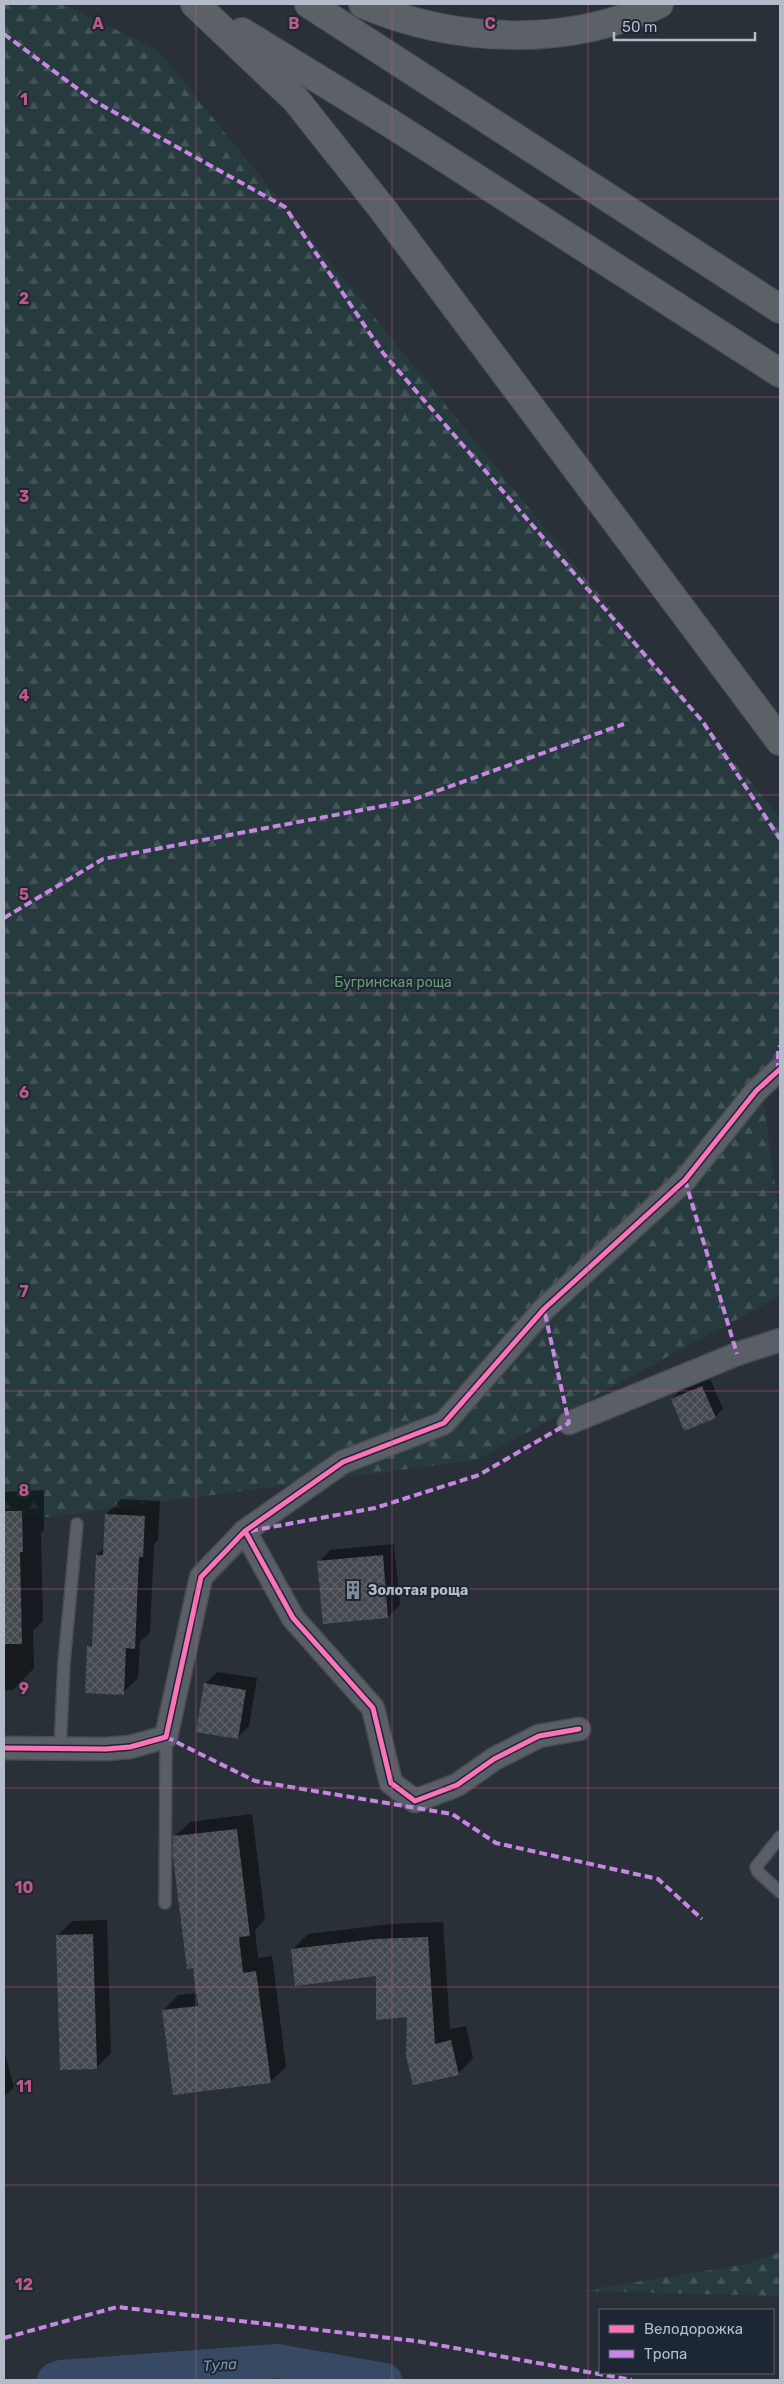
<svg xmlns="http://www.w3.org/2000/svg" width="784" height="2384" viewBox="0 0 784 2384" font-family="Rubik,sans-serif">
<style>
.forest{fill:url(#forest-firs)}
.shadow{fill:#0007}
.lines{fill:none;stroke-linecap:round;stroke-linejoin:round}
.river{stroke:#384963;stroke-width:34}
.building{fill:url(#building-cross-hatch)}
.service-casing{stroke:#484c53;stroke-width:14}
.minor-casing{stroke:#484c53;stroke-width:25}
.primary-casing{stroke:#484c55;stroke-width:30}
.service{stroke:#5a5e66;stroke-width:11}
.minor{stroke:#5a5e66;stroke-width:22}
.primary{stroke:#5c6168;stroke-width:28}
.quiet{stroke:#c787e3;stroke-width:4;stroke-dasharray:8 4;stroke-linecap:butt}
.cycleway-casing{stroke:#1d2633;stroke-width:8}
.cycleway{stroke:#fb73b8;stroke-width:5}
.grid{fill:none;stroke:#bc5a87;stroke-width:1;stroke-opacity:0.55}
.labels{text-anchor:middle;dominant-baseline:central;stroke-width:4;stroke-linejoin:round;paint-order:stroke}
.park-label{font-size:14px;fill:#6b9a76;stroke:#1d2633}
.poi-label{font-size:14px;font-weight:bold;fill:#b4bcc9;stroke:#1d2633;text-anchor:start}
.water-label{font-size:15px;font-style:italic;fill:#7c92b1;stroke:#1d2633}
.grid-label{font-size:16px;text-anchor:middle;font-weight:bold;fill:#bc5a87;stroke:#1d2633;stroke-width:4;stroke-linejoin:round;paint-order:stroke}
</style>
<defs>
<pattern id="forest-firs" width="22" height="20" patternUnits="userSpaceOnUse" patternTransform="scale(1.25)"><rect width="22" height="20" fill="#273a3e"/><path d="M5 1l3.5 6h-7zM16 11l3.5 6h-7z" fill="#445559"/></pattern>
<pattern id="building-cross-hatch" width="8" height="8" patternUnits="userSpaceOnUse" patternTransform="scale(1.25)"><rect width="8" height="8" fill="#444950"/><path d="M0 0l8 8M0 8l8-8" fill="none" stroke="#5d6168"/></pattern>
</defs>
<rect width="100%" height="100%" fill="#2a3038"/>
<path class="forest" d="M4,4h59l95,46 622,768v230l-2,2 -15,48 17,124v74l-304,164 -436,58 -36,-1z
M780,2252v44l-199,-5 166,-27z"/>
<path class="shadow" d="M710,1379l13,30 -8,8 -43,-18 8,-8z
M44,1490v39l-3,4 2,88 -10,9 1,38 -21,22h-9v-198z
M121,1499l39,2 -2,39 -4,4 -4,88 -10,10 -2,36 -15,15 -34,-46 4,-5 4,-87 7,-7 2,-34z
M394,1544l6,61 -12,12 -64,6 -5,-61 11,-12z
M217,1672l40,6 -8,48 -11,11 -33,-53z
M252,1814l13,105 -10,11 3,28 14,-2 14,111 -16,15 -107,-71 15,-16 19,-2 -23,-156 16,-15z
M107,1920l4,133 -15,15 -39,-132 15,-15z
M443,1922l7,107 16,-3 7,32 -15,16 -50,-58 -31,-41 -84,-26 15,-15 83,-10z
M4,2050l10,37 -10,10z"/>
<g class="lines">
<path class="river" d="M54,2380l7,-3 216,-16 108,19"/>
</g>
<path class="building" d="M702,1386l14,32 -32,13 -13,-32z
M4,1511h18l1,41h-3l2,92h-18z
M105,1514l40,2 -2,41h-4l-4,92 -9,-1 -2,47 -39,-2 2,-47h5l4,-91h7z
M383,1555l5,63 -65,6 -6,-63z
M204,1683l42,7 -8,49 -42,-7z
M237,1829l13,107 -11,1 4,36 13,-2 15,112 -98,12 -11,-85 36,-4 -5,-38 -6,1 -14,-112v-21z
M93,1934l4,135 -37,1 -4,-135z
M428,1937l7,107 16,-4 8,35 -46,10 -7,-29 1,-39 -31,3v-44l-81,10 -4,-37 84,-10z"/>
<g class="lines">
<g class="service-casing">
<path id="service" d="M60,1749l4,-86 13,-139
M780,1837l-24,30 2,5 22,20
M165,1903l1,-166"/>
</g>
<g class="minor-casing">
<path id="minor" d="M569,1423l168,-69 43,-14
M245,1531l48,87 80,90 18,75 24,18 42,-16 37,-26 45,-23 40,-7
M4,1748l102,1 24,-2 36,-10 35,-160 44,-46 98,-69 101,-39 100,-114 141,-129 71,-89 24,-22"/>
</g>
<g class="primary-casing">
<path id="primary" d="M195,4l101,96 85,107 399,534
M309,4l471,305
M363,4c92,39 205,44 296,0
M242,32l148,91 390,250"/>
</g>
<use href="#service" class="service"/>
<use href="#minor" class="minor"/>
<use href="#primary" class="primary"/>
<path class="quiet" d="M4,34l90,67 191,106 98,146 320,369 77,117
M4,918l99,-59 306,-58 215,-77
M778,1071v-21l2,-4
M685,1180l52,174
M250,1531l125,-23 104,-33 90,-52 -25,-114
M166,1737l89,44 197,33 44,29 162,36 44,40
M4,2338l113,-31 299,34 216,39"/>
<g class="cycleway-casing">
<path id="cycleway" d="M245,1531l48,87 80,90 18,75 24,18 42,-16 37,-26 45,-23 40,-7
M4,1748l102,1 24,-2 36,-10 35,-160 44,-46 98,-69 101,-39 100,-114 141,-129 71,-89 24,-22"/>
</g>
<use href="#cycleway" class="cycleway"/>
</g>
<path class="grid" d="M196,4v2376M392,4v2376M588,4v2376M4,199h776M4,397h776M4,596h776M4,795h776M4,993h776M4,1192h776M4,1391h776M4,1589h776M4,1788h776M4,1987h776M4,2185h776"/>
<defs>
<g id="building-bare" transform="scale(1.5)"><path d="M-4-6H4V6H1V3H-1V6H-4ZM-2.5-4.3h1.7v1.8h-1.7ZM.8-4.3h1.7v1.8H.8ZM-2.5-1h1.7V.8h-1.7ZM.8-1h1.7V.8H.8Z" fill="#848b96" stroke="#1d2633" stroke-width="2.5" paint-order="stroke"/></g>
</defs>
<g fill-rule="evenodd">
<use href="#building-bare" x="353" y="1590"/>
</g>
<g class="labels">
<g class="park-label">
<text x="393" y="982">Бугринская роща</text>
</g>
<g class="poi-label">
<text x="368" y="1590">Золотая роща</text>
</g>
<g class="water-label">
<text transform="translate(220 2365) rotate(-4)">Тула</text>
</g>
</g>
<g class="grid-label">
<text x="98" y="29">A</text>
<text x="294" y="29">B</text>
<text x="490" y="29">C</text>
<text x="24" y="105">1</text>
<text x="24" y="304">2</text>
<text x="24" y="502">3</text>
<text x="24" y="701">4</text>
<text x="24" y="900">5</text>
<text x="24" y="1098">6</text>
<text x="24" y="1297">7</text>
<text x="24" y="1496">8</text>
<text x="24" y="1694">9</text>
<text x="24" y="1893">10</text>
<text x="24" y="2092">11</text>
<text x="24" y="2290">12</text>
</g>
<rect width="784" height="2384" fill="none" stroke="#b4bcc9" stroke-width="10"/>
<rect x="599" y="2309" width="175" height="65" fill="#1d2633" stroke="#59626f"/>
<rect x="609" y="2325" width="25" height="8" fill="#fb73b8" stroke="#59626f"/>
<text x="644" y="2334" font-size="15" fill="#b4bcc9">Велодорожка</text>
<rect x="609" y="2350" width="25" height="8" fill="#c787e3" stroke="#59626f"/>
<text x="644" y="2359" font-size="15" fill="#b4bcc9">Тропа</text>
<path d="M614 32v8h141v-8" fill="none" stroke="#b4bcc9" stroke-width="2.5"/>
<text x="622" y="32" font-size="15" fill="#b4bcc9" stroke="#1d2633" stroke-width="4" paint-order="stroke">50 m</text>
</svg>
